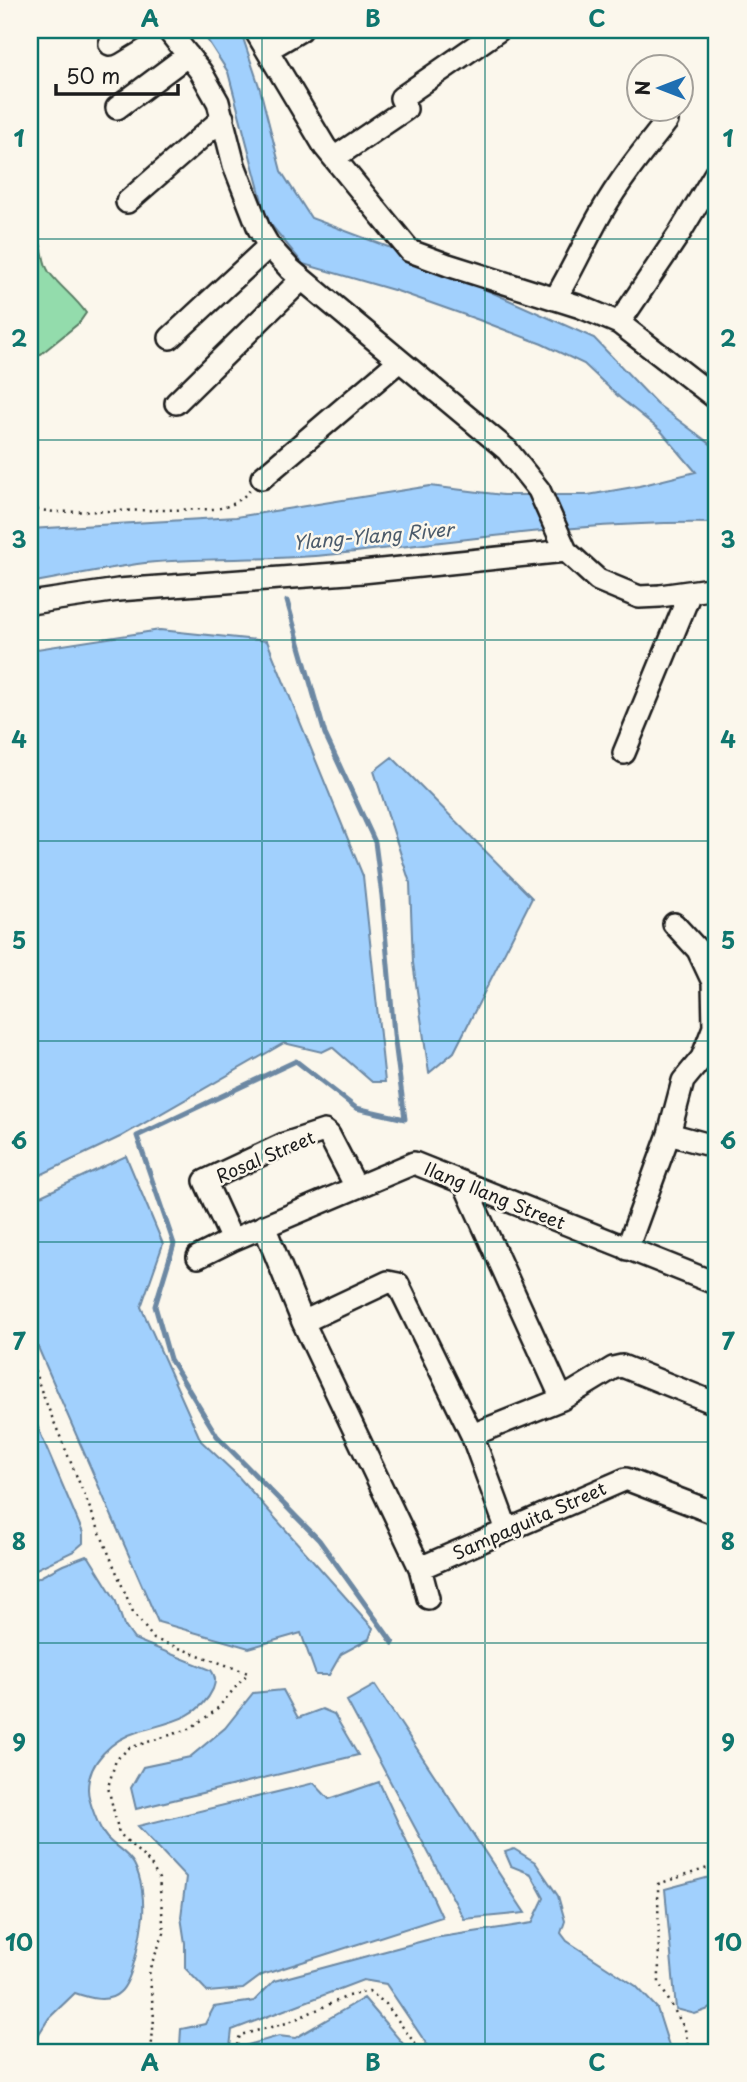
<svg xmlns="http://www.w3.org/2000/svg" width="747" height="2082" viewBox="0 0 747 2082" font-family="'Playpen Sans',sans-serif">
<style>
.green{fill:#93dcac;stroke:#587c64;stroke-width:2}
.water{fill:#a1d0fd;stroke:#6c88a3;stroke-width:2}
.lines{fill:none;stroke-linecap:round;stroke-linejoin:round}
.stream{stroke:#6c88a3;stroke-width:5}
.minor-casing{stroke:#1c1c1c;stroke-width:26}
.path{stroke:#1c1c1c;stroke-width:2.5;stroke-dasharray:2 5;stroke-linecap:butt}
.minor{stroke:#fbf7ec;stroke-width:21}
.grid{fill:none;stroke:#0f766e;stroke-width:2;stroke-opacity:0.55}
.labels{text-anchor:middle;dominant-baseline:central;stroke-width:5;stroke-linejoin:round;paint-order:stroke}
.street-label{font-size:18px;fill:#1c1c1c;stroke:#fbf7ec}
.water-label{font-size:19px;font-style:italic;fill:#4b5b6b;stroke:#fbf7ec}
.neatline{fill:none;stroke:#0f766e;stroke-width:2.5}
.grid-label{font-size:23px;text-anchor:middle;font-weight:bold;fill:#0f766e}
</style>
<rect width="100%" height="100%" fill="#fbf7ec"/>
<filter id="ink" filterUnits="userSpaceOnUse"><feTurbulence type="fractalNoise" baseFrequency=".0143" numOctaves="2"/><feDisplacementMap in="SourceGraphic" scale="14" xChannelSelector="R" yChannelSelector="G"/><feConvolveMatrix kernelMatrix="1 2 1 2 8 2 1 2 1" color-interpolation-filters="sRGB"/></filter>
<g filter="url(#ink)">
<path class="green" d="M30,227c3,6 9,12 11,19 3,9 2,17 8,26 11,15 26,25 37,41l-7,10 -49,40z"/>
<path class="water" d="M201,30h37l4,5 18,54 21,82 30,47 88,33 195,87 63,66 60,45v74c-130,-3 -262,19 -391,32 -60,6 -121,2 -181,8 -38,5 -77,13 -115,20v-54l206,-12 194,-31 73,9h85l51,-9 57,-14 -35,-41 -41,-33 -36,-34 -42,-20 -63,-24 -82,-29 -94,-27 -36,-44 -39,-148z
M160,630l107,11 96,235 22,206h-13l-40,-35 -10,5 -38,-9 -164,94 -90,43v-530z
M392,757l140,141 -78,154 -25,21 -16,-110 -3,-80 -36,-112z
M126,1156l37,88 -22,63 60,134 35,33 137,154 -4,11 -28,15 -12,21h-13l-15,-42 -52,15 -91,-26 -128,-293v-128z
M30,1409l53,124v10l-9,8 -44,21z
M86,1556l3,1 26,42 9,26 10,14 77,31c5,7 5,11 2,19 -14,31 -48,34 -76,43 -24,7 -49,30 -49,57 0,12 11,40 19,49 9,10 20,14 27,26 8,15 10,36 9,52 -2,17 -10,65 -23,76 -12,12 -31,6 -45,1l-26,25 -19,30v-466l33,-17z
M375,1685l150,228 -61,6 -117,-218z
M283,1690l15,28 24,-9 12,5 24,41 -222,54 -5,-21 12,-21 47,-10 35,-29 28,-35z
M379,1782l63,135 -180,58 -19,14 -35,3 -23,-24v-25l-4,-26 5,-40 -48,-51 176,-43 15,16z
M514,1849l21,13 23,34 7,25 -4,12 6,8 69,45 21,22 14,44h-239l-46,-68 -23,-4 -131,50 -2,17 -50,-2 1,-16 24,-5 9,-17 40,-6 20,-20 160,-43 98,-15 12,-25 -13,-24 -20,-8 -6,-14z
M717,1875v131l-22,8 -19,-5 -11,-120z
M364,1998l46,54h-167l-2,-5 38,-11 16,2z"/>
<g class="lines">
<path class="stream" d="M287,601l38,133 50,108 7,54 12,138 11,85 -49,-11 -60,-47 -159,75 37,108 -19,62 15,53 47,77 102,104 74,103"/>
<g class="minor-casing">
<path id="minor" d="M168,30l33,42 17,30 16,63 25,64 10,17 21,23 217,181 32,40 27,61 32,29 41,17 21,-1 57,-8
M255,30l70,117 85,104 38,14 133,42 38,16 98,76
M110,44l23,-14
M267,50l34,-20
M117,108l71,-53
M334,158l72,-49 -5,-11 98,-68
M127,202l96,-84
M555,299c17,-28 30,-58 46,-86 18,-32 43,-63 66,-92
M619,323l60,-89 38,-63
M170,338l99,-92
M176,403l126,-124
M262,478l137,-117
M30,603l88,-13 244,-18 204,-21
M624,753l66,-160
M669,1134l48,13
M464,1183l98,216
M264,1226l39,96 117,246 8,30
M232,1240l-27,-59 79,-37 40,-13 5,4 27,52
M627,1249l42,-115 14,-53 19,-23 12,-31 -1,-45 -15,-32 -24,-26
M198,1257l34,-17 182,-77 303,121
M303,1322l85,-40 10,2 74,151 35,95
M472,1435l90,-36 51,-31 9,-2 95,38
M420,1568l206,-89 91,35"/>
</g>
<path class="path" d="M30,509l26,3 158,-3c17,-2 25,-7 36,-19
M30,1357l12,36 91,219 21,27 94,34 -33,38 -26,18 -60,19 -13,12 -8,27 11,46 31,30 9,16 5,54 -15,37 5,48 -3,34
M235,2052l5,-17 47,-12 61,-27 21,-5 17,13 35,48
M689,2052l-4,-23 -26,-46 -1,-99 59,-19"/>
<use href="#minor" class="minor"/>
</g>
</g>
<path class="grid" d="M262,30v2022M485,30v2022M30,239h687M30,440h687M30,640h687M30,841h687M30,1041h687M30,1242h687M30,1442h687M30,1643h687M30,1843h687"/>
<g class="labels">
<g class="street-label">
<text transform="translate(265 1156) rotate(-23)">Rosal Street</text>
<text transform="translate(495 1195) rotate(22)">Ilang Ilang Street</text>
<text transform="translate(529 1520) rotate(-24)">Sampaguita Street</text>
</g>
<g class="water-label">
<text transform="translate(373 535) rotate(-5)">Ylang-Ylang River</text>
</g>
</g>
<rect width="747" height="2082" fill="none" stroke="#fbf7ec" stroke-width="77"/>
<g transform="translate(660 88) rotate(270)"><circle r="33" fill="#fbf7ec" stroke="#a29f99" stroke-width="2"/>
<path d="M0-5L12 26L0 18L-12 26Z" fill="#1f6fb2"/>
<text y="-10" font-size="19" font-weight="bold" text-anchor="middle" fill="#1c1c1c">N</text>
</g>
<path d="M56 84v10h122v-10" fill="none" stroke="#1c1c1c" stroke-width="3.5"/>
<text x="66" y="84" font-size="21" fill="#1c1c1c" stroke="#fbf7ec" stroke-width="5" paint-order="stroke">50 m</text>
<rect x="38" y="38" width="670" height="2006" class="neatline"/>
<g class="grid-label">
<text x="150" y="27">A</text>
<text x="373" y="27">B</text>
<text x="597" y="27">C</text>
<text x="19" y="147">1</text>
<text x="728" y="147">1</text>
<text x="19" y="347">2</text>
<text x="728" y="347">2</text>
<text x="19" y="548">3</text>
<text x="728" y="548">3</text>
<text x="19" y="748">4</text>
<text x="728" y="748">4</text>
<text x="19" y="949">5</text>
<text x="728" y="949">5</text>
<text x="19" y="1149">6</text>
<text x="728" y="1149">6</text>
<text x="19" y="1350">7</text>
<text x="728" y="1350">7</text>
<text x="19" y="1550">8</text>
<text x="728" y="1550">8</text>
<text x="19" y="1751">9</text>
<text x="728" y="1751">9</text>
<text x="19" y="1951">10</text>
<text x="728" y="1951">10</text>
<text x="150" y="2071">A</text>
<text x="373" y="2071">B</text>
<text x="597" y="2071">C</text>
</g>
</svg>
